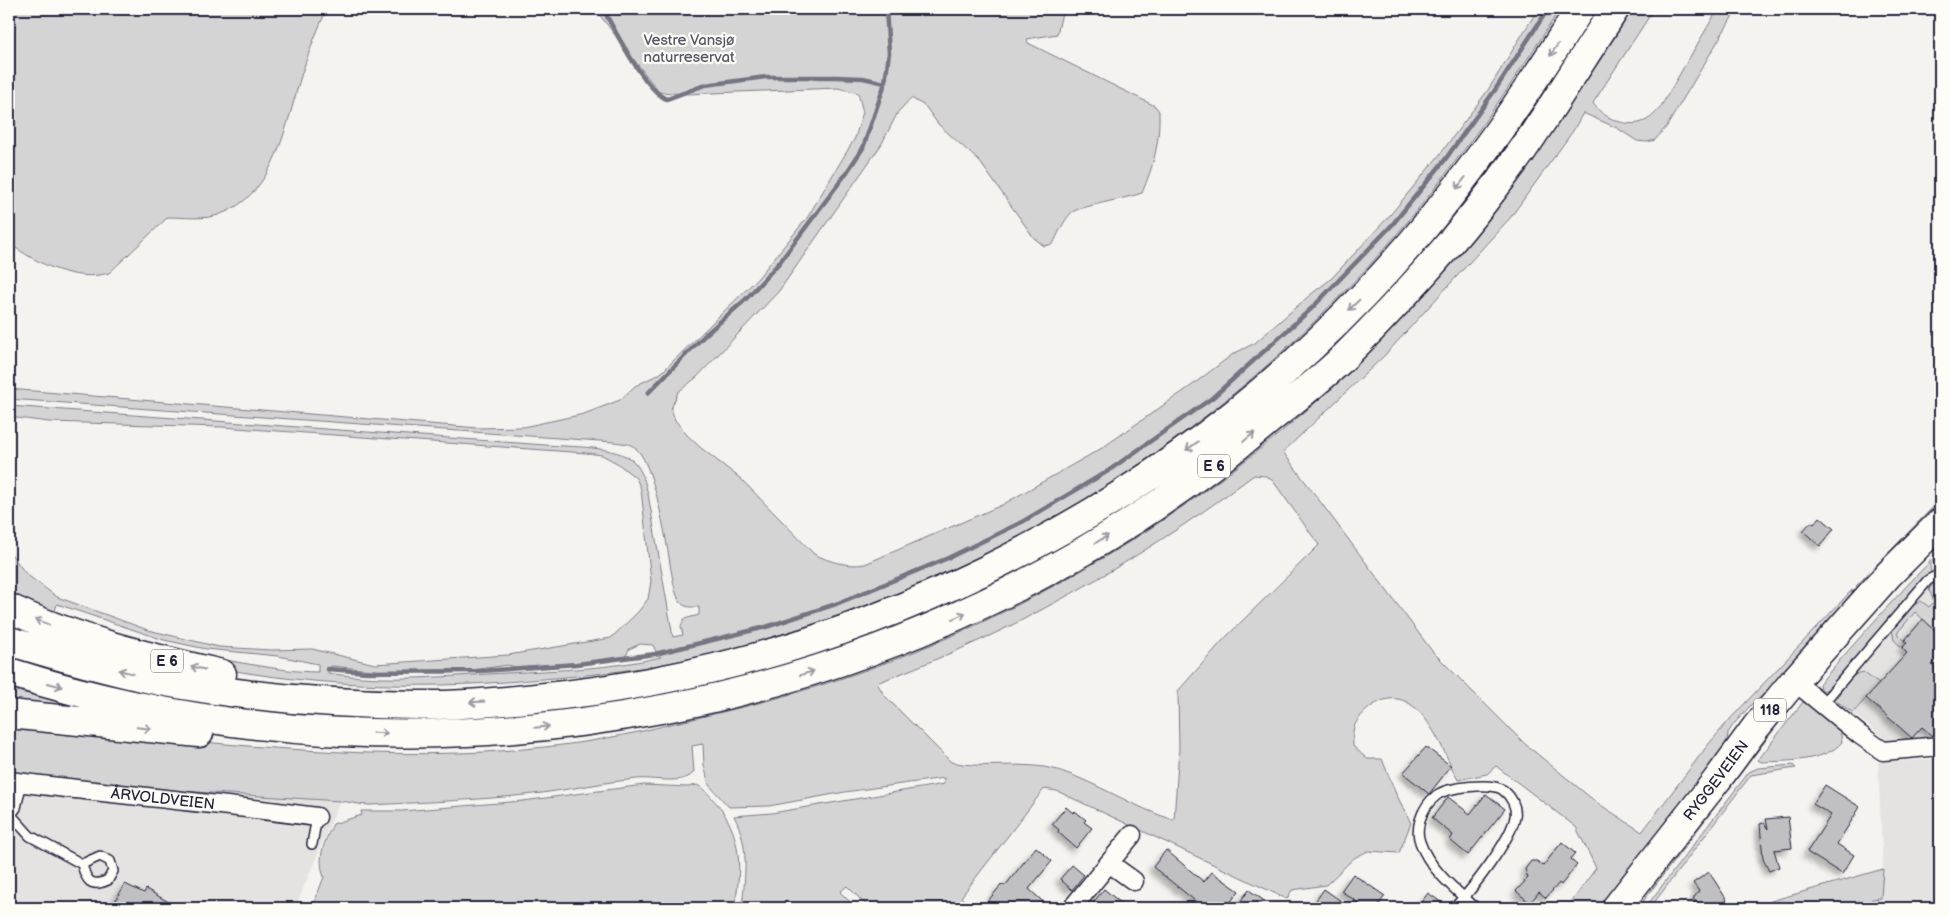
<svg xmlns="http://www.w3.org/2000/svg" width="1949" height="917" viewBox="0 0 1949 917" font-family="'Balsamiq Sans',sans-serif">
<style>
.built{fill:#e4e3e2}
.green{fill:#d5d4d5;stroke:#7c7b88;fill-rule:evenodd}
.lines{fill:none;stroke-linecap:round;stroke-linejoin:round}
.stream{stroke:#757582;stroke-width:4.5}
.building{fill:#c0bfc2;stroke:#22223b;filter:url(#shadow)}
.service-casing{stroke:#22223b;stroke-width:12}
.minor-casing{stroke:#22223b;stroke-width:21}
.primary-casing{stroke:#22223b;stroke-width:31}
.motorway-casing{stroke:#22223b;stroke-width:31}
.service{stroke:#fdfcf7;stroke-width:9}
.minor{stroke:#fdfcf7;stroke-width:18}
.primary{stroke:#fdfcf7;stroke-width:28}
.motorway{stroke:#fdfcf7;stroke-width:28}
.oneway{stroke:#9a9aa2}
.labels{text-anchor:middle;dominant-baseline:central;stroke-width:4.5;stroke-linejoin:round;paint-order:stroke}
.shield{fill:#fdfcf7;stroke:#646373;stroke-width:1}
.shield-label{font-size:14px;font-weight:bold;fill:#22223b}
.park-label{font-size:15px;fill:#585769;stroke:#fdfcf7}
.street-label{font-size:15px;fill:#22223b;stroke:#fdfcf7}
</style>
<defs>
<filter id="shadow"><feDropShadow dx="-4.5" dy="4.5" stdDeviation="2.5" flood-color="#0004"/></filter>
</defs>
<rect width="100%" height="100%" fill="#f4f3ef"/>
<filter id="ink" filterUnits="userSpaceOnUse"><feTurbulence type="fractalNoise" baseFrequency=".02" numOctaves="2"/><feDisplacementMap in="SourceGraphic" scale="10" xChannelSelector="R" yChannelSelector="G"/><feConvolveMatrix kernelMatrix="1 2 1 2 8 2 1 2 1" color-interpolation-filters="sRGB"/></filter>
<g filter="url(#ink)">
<path class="built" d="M1931,572l9,28v140l-48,4 -68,-53 7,-4z
M1940,759v149h-173l4,-7 112,-32 -5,-107z
M9,774l156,16 175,11 -45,107h-286z"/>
<path class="green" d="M9,9h318c-10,21 -18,42 -25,64 -16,50 -26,123 -84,142 -15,5 -35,2 -50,2l-59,56c-34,10 -73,-10 -100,-30z
M595,9h468l-6,25 -30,5 1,4 127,63 4,5c1,31 -5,53 -17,82 -13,5 -66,14 -71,20 -8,9 -13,21 -18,31l-9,2 -10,-8 -54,-76 -42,-38 -13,-18 -14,-8 -13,14 -17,33 -102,146 -82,86 -19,15 -7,17 4,11 12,15 14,13 40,31 73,75c16,8 34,13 51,10l137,-59 100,-57 89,-62 42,-32 22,-11 55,-48 21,-16 60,-65 50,-61 47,-63 50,-81h22c-67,105 -139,207 -228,295 -181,183 -420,313 -673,361 -51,9 -102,13 -154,17 -113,8 -224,2 -335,-24 -20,-5 -40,-15 -59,-22 -34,-14 -68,-27 -102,-40v-45l17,23 31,23 91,33 71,17 51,3 42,-1 63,15 133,-9 103,-17 27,-26 10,-13 3,-18 -10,-92 -5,-11 -19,-15 -15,-8 -16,-2 -364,-26 -173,-5 -40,-5v-11l536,39c22,2 73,0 89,17 9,9 11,21 14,32l25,143 10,-2 -2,-9 3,-7 15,-4v-8c-7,0 -13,1 -18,-4 -6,-7 -8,-24 -10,-33 -4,-25 -17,-112 -38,-124 -5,-3 -14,-3 -19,-4l-605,-43v-10l469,39 45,-1 61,-13 36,-14 15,-14 26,-13 96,-94 50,-61 48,-80 8,-26 -5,-19 -20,-5 -151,6 -28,-2zM57,604l107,36 42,9 72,7 40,8v8c-25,0 -51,-5 -76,-9 -64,-11 -126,-28 -187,-52zM640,644l13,1 4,9 4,3c-50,12 -103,13 -155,16 -58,3 -119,10 -178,0l3,-7 62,6 57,1 58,-8 7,2 88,-6 23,-5 3,-7z
M1592,9h10l-90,137 -90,113 -116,118 -176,135 -148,80 -2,-8 282,-180z
M1633,9h21l-61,94c8,14 33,25 49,19 7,-2 13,-8 18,-14l58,-99h19l-70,117 -12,14 -8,2 -10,-1 -20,-13 -34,-15 -10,18 -63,87 -125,137 -102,97 149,199 93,93 71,58 46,30 65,-86 24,-28 121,-128v5l-78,90 -25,22 -16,18 -5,8 -1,8 -7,14 -120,153h-33l29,-40 -20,-41 -80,-61 -9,8 -29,6c-16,-30 -40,-105 -86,-74 -6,4 -16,14 -18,21 -2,5 -1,13 -1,19l14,13h15l14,35 15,29 -12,30 -31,-2 -14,7 -28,27 -34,5 -5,9 -230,-108 -13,-2 -83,108 6,6 -5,5h-93l-22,-22 -7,6 16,16h-11l-1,-3 -78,-1 -1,3 -23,1c3,-34 8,-61 -8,-92l38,-3 172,-29v-6l-99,14 -76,14 -40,1 -20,-22 -5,-20 -1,-21 -11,2 2,26c-11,14 -41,5 -58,7 -32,3 -63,10 -94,14 -57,7 -114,9 -172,12 -11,0 -19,-3 -30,-4l-175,-11 -156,-16v-53c158,17 317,39 476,31 45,-3 89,-7 133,-16 25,-4 50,-12 75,-17 34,-8 68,-16 102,-26 247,-72 472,-220 643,-413 74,-84 135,-177 195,-271zM1254,475l12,1 7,5 46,64 -94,93 -47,53 1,58 -5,71c-40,-12 -76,-37 -116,-50 -35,-10 -72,0 -107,-8l-67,-67 -7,-12c56,-22 113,-45 166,-74 74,-39 144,-84 211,-134z
M1940,500v8l-73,76 -9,4 -2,-2z
M1940,551v3l-10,11 1,7 -100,115 -7,4 -4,-3 -1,-4c39,-45 79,-90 121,-133z
M1935,582l5,18v35l-25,-23 -18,21 10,10 -5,5 -8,-8 -2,-10 22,-25 7,-4 8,6 5,-5 -5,-13z
M1863,672l16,12 -26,29 -18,-13c8,-11 14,-26 28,-28z
M9,689l77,20 -77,-2z
M1803,702l9,3 28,25 2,12c-16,20 -57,19 -81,20l-3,-2z
M1790,705l1,2 -153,201h-9z
M1793,765l3,3 -45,7 -101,133h-5l104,-136 9,-4z
M644,785l44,2 9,-2c8,4 14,12 20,19 25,30 25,67 17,104h-422l12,-31c-7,-21 0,-34 9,-53l29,-9 -1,-4h41l121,-10z
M1883,869l-2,29 -9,1 -3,9h-102l4,-7z"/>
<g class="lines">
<path class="stream" d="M603,9c11,20 43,83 64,90l38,-14 61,-8h70l27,1 22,5
M648,393l57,-58 40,-35 34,-37 66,-88 18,-27 22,-65 4,-30 -3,-44
M327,669l40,3 114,-1 96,-7 78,-10 111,-27 70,-23 112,-46 74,-36 86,-51 104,-73 100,-90 80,-83 52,-64 51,-71 53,-81"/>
</g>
<path class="building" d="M1820,517l14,12 -14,17 -17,-15 8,-9 3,2z
M1923,619l17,16v21l-8,9 8,7v57l-8,7 -10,-9 -10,11 -46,-40 41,-45 -5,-5 5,-5 -3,-2z
M1426,747l25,19 -22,28 -26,-21z
M1825,785l35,22 -23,37 17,11 -12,19 -35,-22 24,-37 -18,-11z
M1486,794l19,15 -37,46 -18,-15 3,-5 -21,-17 16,-21 22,17z
M1066,807l7,6 2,-2 11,9 -2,2 8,6 -16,20 -18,-16 1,-2 -7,-6z
M1788,817l4,31 -18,2 5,17 -10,4 -6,-12 -3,-35 4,-1 4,6 -2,-10z
M1562,842l13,11 -5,6 7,6 -16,20 -2,-2 -13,15 -7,-6 -9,11 -14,-12 12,-13 -3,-9 6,-8h6l6,5z
M1036,847l16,14 -23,28 21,19h-68l20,-24 3,2z
M1166,850l38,32 8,-10 27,19 -13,17 -10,-7 -6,7h-6l-51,-41z
M1072,865l12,10 -12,15 -12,-11z
M1709,872l18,28 -3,3 4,5h-23l-12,-9 6,-8 -6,-8z
M1353,874l32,22 -9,12h-10l-25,-17z
M125,884l19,9 2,-4 33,19h-68z
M1104,889l23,19h-38z
M1324,889l17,12 -6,7h-11l-9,-6z
M1249,890l14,10 -7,8h-10l-7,-5z
M1428,893l20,14v1h-31z"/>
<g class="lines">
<g class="service-casing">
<path id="service" d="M1823,703l105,-123 12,-6
M11,815l19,21 52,28c4,17 9,24 26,16l5,-9 -3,-10 -10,-5 -18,8
M9,817l7,-9 6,-26
M312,844l5,-27
M1454,908c17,-17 57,-68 61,-91 2,-10 -4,-21 -12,-27 -11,-8 -55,-3 -66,5 -8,6 -14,15 -17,25 -2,7 -3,14 0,22 9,27 36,48 56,66"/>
</g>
<g class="minor-casing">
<g id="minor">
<path d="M1794,681l66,54 23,16 57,-5"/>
<path id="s1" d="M9,781c102,13 206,22 308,36"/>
<path d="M1109,863l25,18"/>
<path d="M1072,908l60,-73"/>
</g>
</g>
<g class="primary-casing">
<g id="primary">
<path id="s2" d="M1616,908l101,-128 39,-53 38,-46 95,-107 51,-51"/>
</g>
</g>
<g class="motorway-casing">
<path id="motorway" d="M9,608c68,32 140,49 213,66
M9,641c49,15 100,29 151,40 85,16 171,23 257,24 39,1 80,-3 119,-7 311,-30 612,-177 828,-403 83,-86 152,-185 216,-286
M9,672c428,137 910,41 1254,-247 27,-22 55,-43 80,-67 65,-64 126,-133 179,-207 32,-46 62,-95 93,-142
M9,714l190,19"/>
</g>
<use href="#service" class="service"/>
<use href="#minor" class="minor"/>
<use href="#primary" class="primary"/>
<use href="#motorway" class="motorway"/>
</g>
<defs><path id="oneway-shaft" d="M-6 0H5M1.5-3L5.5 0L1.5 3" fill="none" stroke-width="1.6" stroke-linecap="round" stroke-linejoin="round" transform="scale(1.25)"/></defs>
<g class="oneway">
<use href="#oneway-shaft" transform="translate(1554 50) rotate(124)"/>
<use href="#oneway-shaft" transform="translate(1461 183) rotate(128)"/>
<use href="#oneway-shaft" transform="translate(1354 305) rotate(136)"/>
<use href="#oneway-shaft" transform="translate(1249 437) rotate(-40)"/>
<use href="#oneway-shaft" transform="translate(1192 446) rotate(144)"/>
<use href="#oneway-shaft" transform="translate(1102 539) rotate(-31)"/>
<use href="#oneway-shaft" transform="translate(959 616) rotate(-24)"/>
<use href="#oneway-shaft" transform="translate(42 622) rotate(-159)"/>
<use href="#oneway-shaft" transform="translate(198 668) rotate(-167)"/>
<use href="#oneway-shaft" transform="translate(126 672) rotate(-166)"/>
<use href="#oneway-shaft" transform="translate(807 673) rotate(-17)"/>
<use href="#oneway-shaft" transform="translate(55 685) rotate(15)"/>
<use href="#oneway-shaft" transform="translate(477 702) rotate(177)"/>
<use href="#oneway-shaft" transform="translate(542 727) rotate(-5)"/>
<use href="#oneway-shaft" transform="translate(144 728) rotate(6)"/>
<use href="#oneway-shaft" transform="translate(380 733) rotate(2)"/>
</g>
</g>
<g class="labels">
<g class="shield">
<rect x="1198" y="454.5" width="32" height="23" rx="4"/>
<rect x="151" y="649.5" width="32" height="23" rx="4"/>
<rect x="1754" y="698.5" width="32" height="23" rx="4"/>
</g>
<g class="shield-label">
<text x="1214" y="466">E 6</text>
<text x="167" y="661">E 6</text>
<text x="1770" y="710">118</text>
</g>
<g class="park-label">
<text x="689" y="40">Vestre Vansjø<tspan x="689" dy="17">naturreservat</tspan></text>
</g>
<g class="street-label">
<text stroke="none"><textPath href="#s2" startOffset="162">RYGGEVEIEN</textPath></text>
<text stroke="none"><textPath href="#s1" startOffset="155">ÅRVOLDVEIEN</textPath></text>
</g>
</g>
<rect width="1949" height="917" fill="none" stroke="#fdfcf7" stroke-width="30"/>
<rect x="15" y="15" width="1919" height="887" fill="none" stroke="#22223b" stroke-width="2" filter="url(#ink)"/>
</svg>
